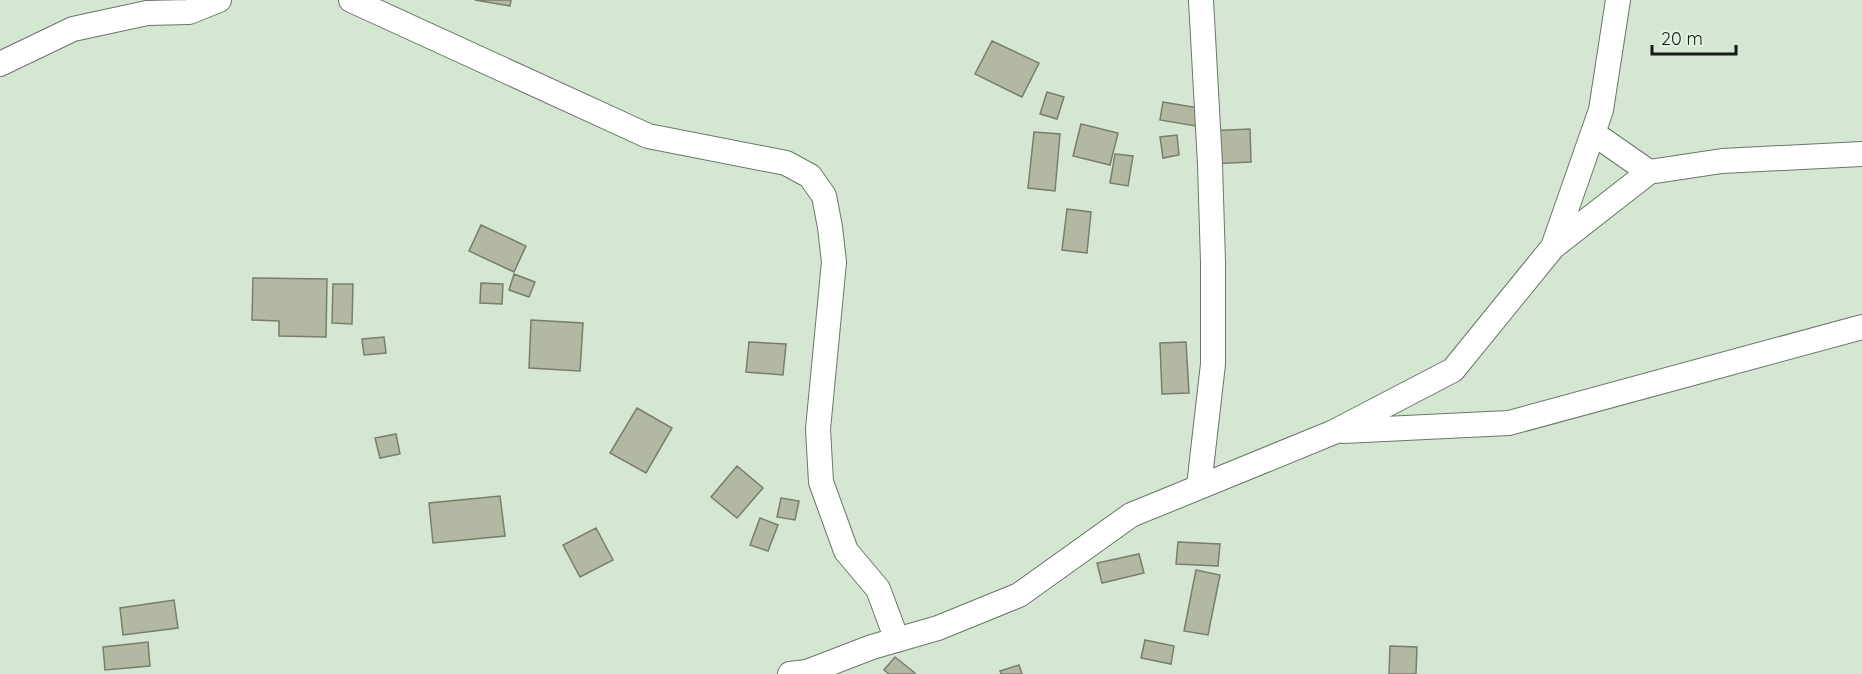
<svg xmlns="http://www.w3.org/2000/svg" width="1862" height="674" viewBox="0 0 1862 674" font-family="Quicksand,sans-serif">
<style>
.building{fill:#b2b8a2;stroke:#797e6a;stroke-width:1.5}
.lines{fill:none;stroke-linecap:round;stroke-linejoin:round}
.minor-casing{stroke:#697868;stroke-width:26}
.minor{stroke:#fff;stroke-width:24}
</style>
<rect width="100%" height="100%" fill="#d5e6d3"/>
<path class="building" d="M475,0h36l-1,6z
M992,41l47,22 -17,34 -47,-23z
M1047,92l17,5 -7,22 -17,-5z
M1163,102l36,6 -3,18 -36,-6z
M1081,124l37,9 -8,32 -37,-9z
M1250,129l1,33 -43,2 -2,-33z
M1034,132l26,2 -5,57 -27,-3z
M1177,135l2,20 -16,3 -3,-21z
M1115,154l18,2 -5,30 -18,-3z
M1067,209l24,3 -4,41 -25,-3z
M481,225l45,21 -12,26 -45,-21z
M514,274l21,8 -6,15 -20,-7z
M253,278l74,1 -1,58 -47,-1v-15l-27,-1z
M481,283l22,1 -1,20 -22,-1z
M333,284h20l-1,40 -20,-1z
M531,320l52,3 -3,48 -51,-3z
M384,337l2,16 -22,2 -2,-16z
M749,342l37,2 -3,31 -37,-3z
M1186,342l3,51 -27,1 -2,-51z
M637,408l35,20 -26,45 -36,-20z
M396,434l4,20 -20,4 -5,-20z
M737,466l26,22 -26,30 -26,-21z
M500,496l5,40 -72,7 -4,-40z
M781,498l18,3 -4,19 -18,-3z
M760,518l18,7 -10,26 -18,-6z
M596,528l17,32 -33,17 -17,-32z
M1178,542l42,2 -2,22 -42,-2z
M1139,554l5,19 -42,10 -5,-20z
M1196,570l24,5 -12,60 -24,-4z
M174,600l4,28 -55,7 -3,-27z
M1145,640l29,6 -3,18 -30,-6z
M148,642l2,24 -45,4 -2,-23z
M1390,646l27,1 -1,27h-27z
M895,657l20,16v1h-26l-5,-4z
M1019,665l3,9h-21l-1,-3z"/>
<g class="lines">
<g class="minor-casing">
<path id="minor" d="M351,0l297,136 138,27 24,13 14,20 6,31 4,35 -16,167 3,53 25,69 32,38 19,51
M0,64l73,-35 74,-16 42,-1 30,-12
M1593,133l56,39
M1553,247l48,-137 17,-110
M1343,431l166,-8 353,-96
M1199,486l14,-122v-102l-3,-98 -9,-164
M790,674l17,-2 65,-25 66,-19 81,-33 112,-80 203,-83 119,-62 100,-123 96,-75 73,-11 140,-7"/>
</g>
<use href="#minor" class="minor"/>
</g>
<path d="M1652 45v9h84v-9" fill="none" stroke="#151c15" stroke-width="3"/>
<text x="1661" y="45" font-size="18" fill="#151c15" stroke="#e2f3e1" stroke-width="4.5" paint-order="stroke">20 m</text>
</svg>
